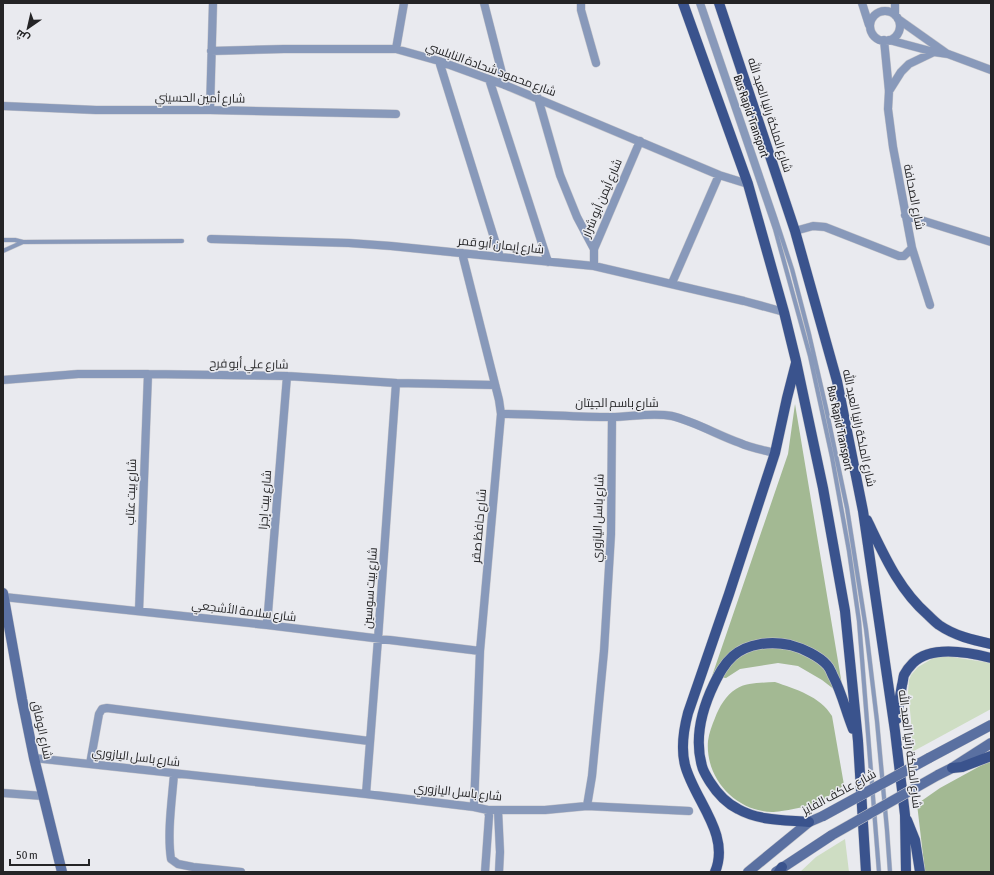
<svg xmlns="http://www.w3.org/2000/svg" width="994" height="875" viewBox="0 0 994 875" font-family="'Asap Condensed',Cairo,sans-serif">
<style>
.green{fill:#ceddc3}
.forest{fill:#a3b993}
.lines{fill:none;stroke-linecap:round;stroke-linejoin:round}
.lane-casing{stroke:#c6c6cb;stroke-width:5}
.street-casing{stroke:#c6c6cb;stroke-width:9}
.secondary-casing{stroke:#c6c6cb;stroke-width:11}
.primary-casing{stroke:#c6c6cb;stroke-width:11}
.lane{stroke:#8899ba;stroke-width:4}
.street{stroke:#8899ba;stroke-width:8}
.secondary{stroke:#5a70a1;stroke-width:10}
.primary{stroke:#3a538d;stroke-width:10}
.secondary-bridge-casing{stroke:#c6c6cb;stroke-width:11;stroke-linecap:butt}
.secondary-bridge{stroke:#5a70a1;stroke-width:10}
.labels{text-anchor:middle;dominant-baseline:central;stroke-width:3;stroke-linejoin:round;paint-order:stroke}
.street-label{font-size:12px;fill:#242426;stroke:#e9eaef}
</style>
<rect width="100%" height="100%" fill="#e9eaef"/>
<path class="green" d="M946,656l45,7v46l-79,43 -1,-32 -3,-28 1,-12 2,-5 7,-8 17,-10z
M845,839l4,33h-49l16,-15z"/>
<path class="forest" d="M795,404l49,293 -22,-17 -24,-14 -20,-3 -38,6 -14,9 -14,-2 76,-222z
M775,682c20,7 45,14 57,34l12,69c-8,6 -16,12 -25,17 -7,4 -39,10 -47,10 -37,-1 -67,-34 -64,-71 1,-8 4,-16 7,-23 4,-11 11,-23 21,-29 11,-7 26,-6 39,-7z
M991,760v112h-66l-8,-68 23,-16z"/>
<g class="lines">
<g class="lane-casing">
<path id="lane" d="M698,3l77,226 35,127 22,101 17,94 10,70 20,251
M702,3l74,217 16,49 17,65 17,74 21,100 19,121 11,92 10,109 3,42
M3,240h12l8,2 159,-1
M3,251l20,-9"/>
</g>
<g class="street-casing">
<path id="street" d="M484,3l21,82
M581,3v7l15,53
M862,3l7,22
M870 26a15 15 0 1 1 30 0a15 15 0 1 1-30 0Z
M895,15v-12
M898,19l48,34
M884,40l5,51 -1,18 5,38 19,101 18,57
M889,40l45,12 14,2 43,16
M396,49l8,-46
M211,51l73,-2h112l43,12 66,24 214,90 29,9
M439,61l61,196
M489,79l59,183
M889,91l12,-19 8,-8 25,-12
M538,98l22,77 17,42 17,32
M3,106l93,4h114l186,4
M210,110l3,-107
M905,215l86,27
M795,231l18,-5 12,1 74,29h5l8,-8
M211,239l138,4 42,3 109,11 94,9 150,35 40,11
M462,253l37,147 2,14 -21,237 -6,156
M594,266v-17l46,-108
M672,283l47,-108
M3,380l75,-6h70l139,2 109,7 99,2
M501,414c37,0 73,3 110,3 20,0 41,-5 61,-1 24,6 45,19 68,27 11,5 23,7 35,10
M4,597l263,28 213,26
M139,611l9,-237
M267,625l20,-249
M34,758l332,36 108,13 14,3h57l42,-4 102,5
M90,764l9,-50 3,-5 5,-1 262,33
M174,774c-2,26 -7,59 -3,85l7,5 15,3 48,5
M3,793l40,3
M366,794l12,-155 18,-256
M587,806l5,-30 12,-125 7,-117 1,-117
M498,810l2,42 -1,20
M485,872l4,-56 -1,-6"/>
</g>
<g class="secondary-casing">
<path id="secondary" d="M3,593l19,106 12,59 28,114
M929,758l62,-33
M938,775l14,-7 39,-25
M748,872l61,-50 14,-6
M776,872l56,-37"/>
</g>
<g class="primary-casing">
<path id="primary" d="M683,3l65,181 36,128 12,49 27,127 22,123 13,130 8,131
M719,3l76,228 42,150 26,130 32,220 10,84 1,57
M867,520c17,35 32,70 61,95 4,4 7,7 11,10 16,11 34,15 52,19
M897,719c1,-12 3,-23 5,-34 1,-3 1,-7 2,-10 2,-4 5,-8 9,-12 18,-18 55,-11 78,-5
M952,768l10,-1 29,-11
M907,820l8,20 5,32
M809,822c-23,-2 -50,-1 -71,-13 -12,-6 -21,-16 -28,-27 -3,-5 -7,-11 -8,-16 -8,-28 0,-57 12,-82 5,-10 10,-20 19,-28 15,-13 38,-15 57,-11 12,3 29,11 37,20 3,3 4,7 6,11 9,17 13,36 20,53
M715,872c16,-38 -21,-72 -30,-107 -4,-16 -1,-37 3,-52l41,-119 46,-141 12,-55 9,-35
M779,872l3,-5"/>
</g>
<use href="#lane" class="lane"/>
<use href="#street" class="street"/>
<use href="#secondary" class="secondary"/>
<use href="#primary" class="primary"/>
<g class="secondary-bridge-casing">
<path id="secondary-bridge" d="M823,816l106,-58
M832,835l106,-60"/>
</g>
<use href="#secondary-bridge" class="secondary-bridge"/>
</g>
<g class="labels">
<g class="street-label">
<text transform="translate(491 69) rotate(20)">شارع محمود شحادة النابلسي</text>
<text transform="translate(200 98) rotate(1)">شارع أمين الحسيني</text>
<text transform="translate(770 115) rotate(72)">شارع الملكة رانيا العبد الله</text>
<text transform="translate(751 116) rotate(71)">Bus Rapid Transport</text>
<text transform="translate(914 197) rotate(79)">شارع الصحافة</text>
<text transform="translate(602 198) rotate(-67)">شارع أيمن أبو شرار</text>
<text transform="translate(501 245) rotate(6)">شارع إيمان أبو قمر</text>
<text transform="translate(249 364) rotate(1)">شارع علي أبو فرح</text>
<text x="617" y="403">شارع باسم الجيتان</text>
<text transform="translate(840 428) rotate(78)">Bus Rapid Transport</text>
<text transform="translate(859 428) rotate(78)">شارع الملكة رانيا العبد الله</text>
<text transform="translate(131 492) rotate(-88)">شارع بيت عتاب</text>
<text transform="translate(265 500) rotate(-86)">شارع بيت إجزا</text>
<text transform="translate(598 518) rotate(-88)">شارع باسل اليازوري</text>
<text transform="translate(479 526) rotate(-85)">شارع حافظ صقر</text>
<text transform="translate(370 588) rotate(-86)">شارع بيت سوسين</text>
<text transform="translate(244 611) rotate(7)">شارع سلامة الأشجعي</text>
<text transform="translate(42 730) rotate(78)">شارع الوفاق</text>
<text transform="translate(910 749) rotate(83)">شارع الملكة رانيا العبد الله</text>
<text transform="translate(136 757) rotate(7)">شارع باسل اليازوري</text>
<text transform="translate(458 792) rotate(6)">شارع باسل اليازوري</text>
<text transform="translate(839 792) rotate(-28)">شارع عاكف الفايز</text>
</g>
</g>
<rect width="994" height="875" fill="none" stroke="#242426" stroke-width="8"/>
<g transform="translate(28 28) rotate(214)" stroke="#e9eaef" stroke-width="3" paint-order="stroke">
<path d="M0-3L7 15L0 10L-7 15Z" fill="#242426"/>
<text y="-6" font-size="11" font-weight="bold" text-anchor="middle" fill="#242426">ش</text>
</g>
<path d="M10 859v6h79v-6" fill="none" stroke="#242426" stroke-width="2"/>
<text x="16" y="859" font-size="12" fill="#242426" stroke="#e9eaef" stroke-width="3" paint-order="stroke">50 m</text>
</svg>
